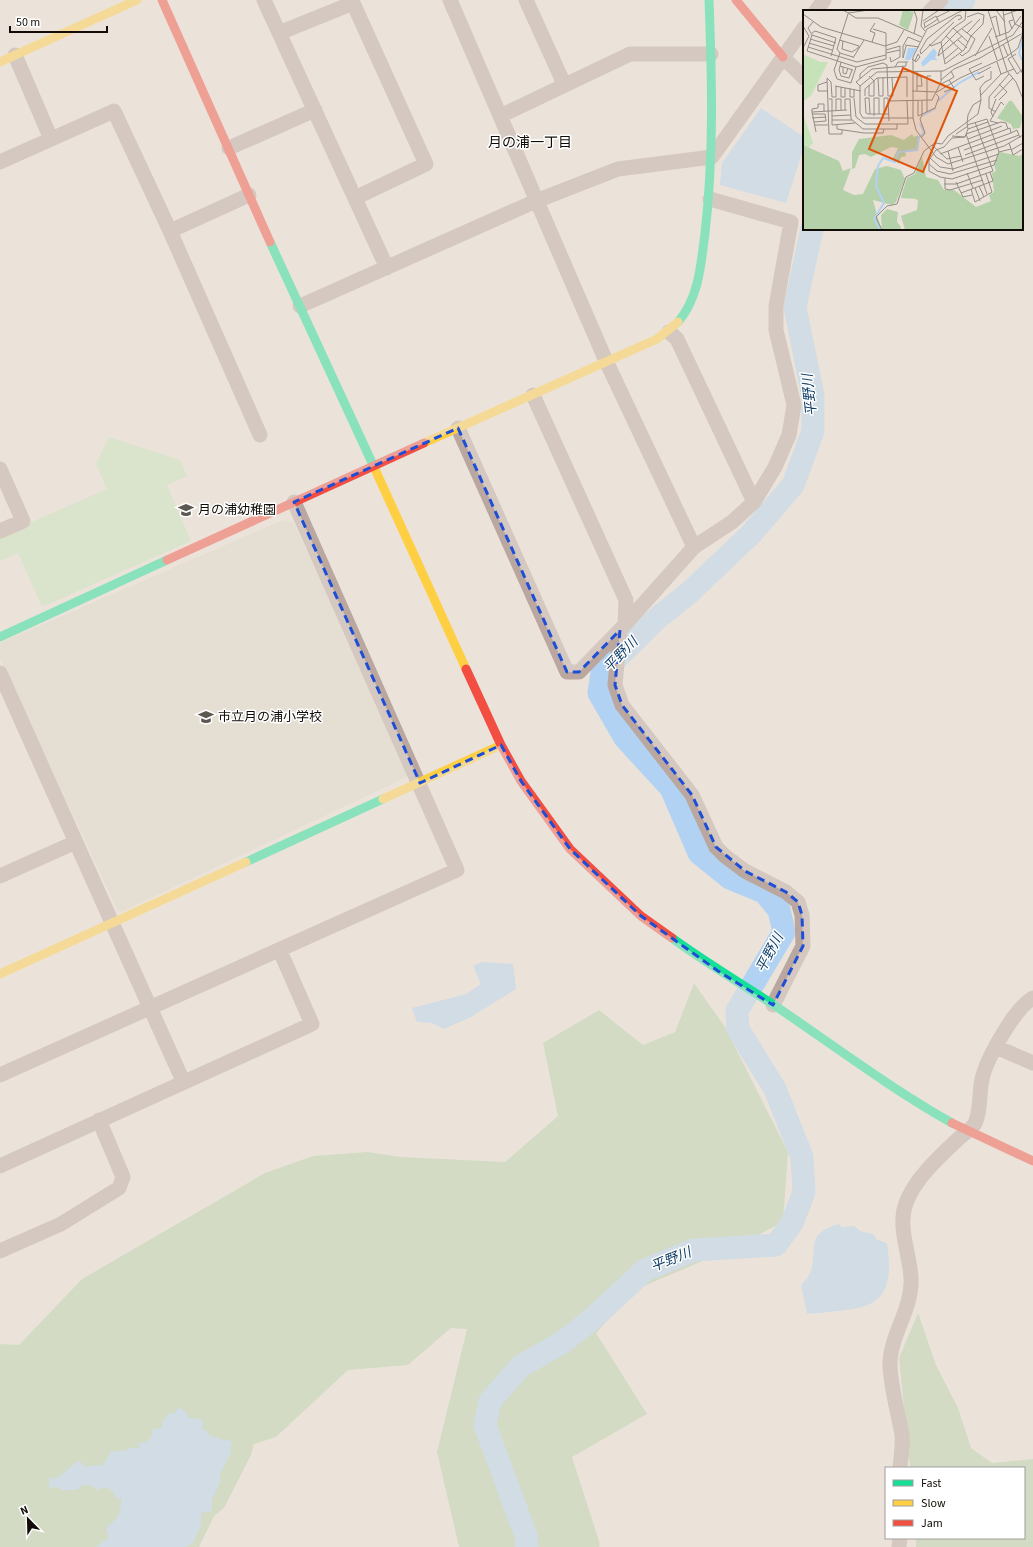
<svg xmlns="http://www.w3.org/2000/svg" width="1033" height="1547" viewBox="0 0 1033 1547" font-family="'Source Sans 3','Noto Sans JP',sans-serif">
<style>
.education{fill:#ded7c7}
.green{fill:#c5e2b9}
.forest{fill:#b5d1a9}
.water{fill:#b1d2f2}
.lines{fill:none;stroke-linecap:round;stroke-linejoin:round}
.river{stroke:#b1d2f2;stroke-width:23}
.street{stroke:#baa79f;stroke-width:15}
.fast{stroke:#16e098;stroke-width:9}
.slow{stroke:#ffcf43;stroke-width:9}
.jam{stroke:#f24e42;stroke-width:9}
.marked{fill:none;stroke:#1d4ed8;stroke-width:3;stroke-dasharray:8 5;stroke-linejoin:round}
.labels{text-anchor:middle;dominant-baseline:central;stroke-width:3;stroke-linejoin:round;paint-order:stroke}
.poi-label{font-size:13px;fill:#110c07;stroke:#fff;text-anchor:start}
.neighbourhood-label{font-size:14px;fill:#110c07;stroke:#fff}
.water-label{font-size:14px;font-style:italic;fill:#124068;stroke:#fff}
.inset-river{fill:none;stroke:#b1d2f2;stroke-width:2}
.inset-road{fill:none;stroke:#948d86;stroke-width:1}
.view{fill:#dd550c;fill-opacity:0.15;stroke:#dd550c;stroke-width:2}
.inset-edge{fill:none;stroke:#110c07;stroke-width:2}
</style>
<rect width="100%" height="100%" fill="#ebe3da"/>
<path class="education" d="M283,520l11,3 117,252 -292,138 -119,-254v-16z"/>
<path class="green" d="M109,437l71,23 7,16 -20,9 24,56 -149,66 -24,-54 -18,8v-25l107,-47 -11,-25z"/>
<path class="forest" d="M694,983l31,44 63,125 -5,70 -50,26 -96,41 -41,44 51,81 -75,43 28,87 -1,3h-140l-22,-95 30,-123 -16,-1 -43,37 -60,5 -72,67 -22,7 -3,11 -27,53 -10,8 -15,31h-23l28,-42 -107,-22 26,7 4,23 -19,34h-108v-203l19,1 63,-66 183,-106 48,-17 54,-4 34,5 104,5 53,-46 -15,-73 56,-33 44,35 32,-13z
M918,1313l18,52 22,43 13,40 21,15 41,-4v88h-117v-9h108v-70h-114l-11,-110z"/>
<path class="water" d="M761,108l43,29v10l-18,56 -66,-18 2,-22z
M482,962l31,2 3,25 -45,28 -27,12 -12,-6 -15,-1 -5,-14 54,-14 15,-10 -8,-18z
M839,1224l3,3 12,-1 6,5 13,3 4,6 10,3c11,71 -25,65 -80,71l-6,-29c3,-3 6,-6 8,-10 12,-25 -8,-40 30,-51z
M178,1407l7,4 4,7 14,2 -1,9 5,2 3,5c8,1 14,5 22,5l-2,14 -10,19 1,6 -9,20v12l-5,-1 -6,3v10l-4,10 -4,9 -8,4h-90l14,-9 -3,-10c14,-12 15,-14 15,-31l-5,2 -3,-8 -7,-4 -9,3 -5,-4 -10,-1 -5,5h-15l-5,-3 -8,1v-11l7,2c9,-6 14,-13 23,-18l4,3 1,3 12,-2 6,1 8,-12v-4c9,5 19,-4 29,-2l-1,-4 9,-3 5,-4v-8l10,-1v-6l8,-9h5z"/>
<g class="lines">
<path class="river" d="M954,11l10,-11
M527,1547l-1,-11 -41,-111 5,-24 31,-35 42,-24 28,-22 54,-50 49,-20 82,-5 16,-22 12,-31 -2,-35 -27,-68 -37,-60 -1,-18 47,-79 -5,-22 -15,-18 -34,-14 -31,-25 -28,-65 -46,-50 -26,-45 3,-20 52,-52 36,-29 61,-58 42,-49 20,-54v-35l-18,-89 17,-78"/>
<path class="street" d="M264,0l123,268
M450,0l156,361 88,186
M526,0l38,84
M816,11l8,-11
M930,11l11,-11
M279,33l74,-30 73,161 -71,34
M15,55l36,84
M783,57l21,21
M500,116l130,-62h81
M229,148l86,-38
M0,162l114,-51 56,120 90,204
M170,231l79,-36
M300,306l236,-105 82,-32 94,-12 92,-129
M669,332l8,7 77,163
M533,395l93,205 -1,23
M458,428l109,244h12l41,-42 74,-83 38,-25 22,-20 21,-35 14,-32 5,-30 -18,-75v-24l15,-84 -81,-23
M0,469l23,52 -23,10
M620,630l-5,55 7,20 70,90 24,52 9,9 20,15 41,21 12,10 4,13 1,31 -30,59
M0,673l183,408
M0,876l76,-34
M996,1047l37,16
M0,1075l457,-205 -163,-368
M0,1166l312,-142 -32,-73
M0,1251l61,-27 58,-36 4,-11 -24,-57
M900,1468c1,-11 3,-23 2,-33 -4,-23 -11,-46 -12,-69 -1,-30 23,-57 21,-88 -1,-24 -14,-51 -5,-75 9,-24 32,-45 51,-63 5,-5 17,-12 19,-19 5,-13 3,-29 6,-42 5,-21 32,-70 51,-81
M899,1547l1,-9"/>
<path class="fast" d="M270,242l104,225
M678,322c21,-24 23,-58 27,-89 9,-77 7,-155 4,-233
M0,637l167,-77
M246,862l137,-63
M672,938c33,24 68,45 102,67 59,40 116,83 178,118"/>
<path class="slow" d="M0,62l137,-62
M424,443l233,-104 21,-17
M374,467l92,202
M383,799l118,-54
M0,974l246,-112"/>
<path class="jam" d="M162,0l108,242
M736,0l47,57
M167,560l257,-117
M466,669l35,76 20,36 49,68 71,67 31,22
M952,1123l81,38"/>
</g>
<path d="M0 0H1033V1547H0ZM458,428l109,244h12l41,-42 -5,55 7,20 70,90 24,52 29,24 41,21 12,10 4,13 1,31 -30,59 -55,-34 -77,-55 -71,-67 -49,-68 -20,-36 -81,38 -126,-281z" fill="#ebe3da" fill-opacity=".55" fill-rule="evenodd"/>
<path class="marked" d="M458,428l109,244h12l41,-42 -5,55 7,20 70,90 24,52 29,24 41,21 12,10 4,13 1,31 -30,59 -55,-34 -77,-55 -71,-67 -49,-68 -20,-36 -81,38 -126,-281z"/>
<defs>
<g id="school-bare" transform="scale(1.2)"><path d="M0-5L7-2L0 1L-7-2ZM-4 1L0 2.5L4 1V4Q0 6-4 4Z" fill="#5d5751" stroke="#fff" stroke-width="2.5" paint-order="stroke"/></g>
</defs>
<g fill-rule="evenodd">
<use href="#school-bare" x="186" y="510"/>
<use href="#school-bare" x="206" y="717"/>
</g>
<g class="labels">
<g class="poi-label">
<text x="198" y="510">月の浦幼稚園</text>
<text x="218" y="717">市立月の浦小学校</text>
</g>
<g class="neighbourhood-label">
<text x="530" y="143">月の浦一丁目</text>
</g>
<g class="water-label">
<text transform="translate(810 395) rotate(-96)">平野川</text>
<text transform="translate(621 655) rotate(-46)">平野川</text>
<text transform="translate(770 953) rotate(-62)">平野川</text>
<text transform="translate(671 1260) rotate(-22)">平野川</text>
</g>
</g>
<g transform="translate(803 10)">
<rect width="220" height="220" fill="#ebe3da"/>
<path d="M0,44l17,8h8l-17,34 -8,5zM0,104l10,29 -10,10z" fill="#c5e2b9"/>
<path d="M100,0l11,2 -6,18 -9,-5zM206,91h3l11,16 -3,11 -7,1 -2,-5 -14,-6zM109,124l2,3 4,-2 1,11 -2,3 -12,2 1,5 -5,1 -2,7 -6,-5 5,-11 -7,-1 -20,10 -6,-3 -6,1 -4,13 -3,1v-17l7,-13 32,-4 13,5zM0,135l36,16 4,10 8,-3 -8,22 11,5 9,-1 12,-25 12,-3 14,4 4,9 -9,23 -4,3 -19,-5 8,30h-78zM197,142l19,4 4,-2v76h-118l-4,-14 16,-6 1,-9 -2,-2 -15,-1 2,-8 4,-12 8,-4 7,-17 4,20 12,3 6,10h10l22,17 15,-6 -2,-6 5,-3 -2,-19 4,-2 -2,-6zM84,199l11,3 -1,10 4,5 -1,3h-18l-1,-15z" fill="#b5d1a9"/>
<path d="M105,38h9l-7,12h-5zM131,38l3,5 -2,5 3,2h-7l-8,7 -2,-4z" fill="#b1d2f2"/>
<path class="inset-river" d="M219,50l-3,-7 4,-15M135,91l21,-18 20,-11M119,106l14,-8M77,220l-6,-11 10,-16 -8,-17 2,-20 5,-8 12,4 3,-10 19,-2 2,-13 5,-4 -4,-10"/>
<path class="inset-road" d="M40,0l13,8h22l44,19M120,0l-2,16 4,5M160,0l-36,19 -14,28v61l3,12 20,27 12,7 56,-18 19,-11M185,0l19,61 9,11 7,17M193,0l9,12M200,0l3,26 6,20 11,18M208,0l4,14 8,4M45,3l21,-3M0,4l18,13 64,19 12,-4 7,-12M45,4l-11,35 3,4 13,4M201,5l14,-5M153,6l4,-1 2,3 -4,2M134,7l14,-7M188,8l5,-2 4,20M120,11l16,-11M10,12l-5,6 4,7 -5,16 49,16 30,-8v-26l-13,-4M151,12l-33,32 -1,-3 7,-12 29,-23M0,16l6,10 -6,12M122,17l-1,-4 12,-7 3,6M121,18l14,-9M150,18l15,14M209,19l-3,-8 4,-1M9,23l3,-2 21,7 -5,18M164,23l13,-14M111,24l3,-15 -3,-9M9,25l24,8M143,26l16,15M159,26l-24,20 2,-7 17,-17 15,-11M186,26l8,24M192,27l14,-5 12,-16M7,29l24,7M36,30l4,1 16,5 -1,2 -6,4 -10,-3 1,-8M155,30l9,8M69,32l3,-9 -5,-2 5,-8M138,32l4,22 19,-14 7,-14 12,-12 1,-9 -6,-2 -11,4M6,33l23,7M126,34l2,2 10,-4 12,-14 12,-8 1,-10M200,34l5,12M102,35l14,2M103,36l-3,12v-12l5,-9 12,5M5,37l49,15 29,-7M83,40l14,-4v11l-9,5 -1,-5M37,43l-6,17 3,9 14,4 5,-16M83,43l14,-3M157,44l2,2 7,-5 6,-12 -13,-10M213,44l-8,5 9,15 6,-5M172,46l17,-28M50,48l11,-18M109,49l3,2 3,-7 2,3 -4,5 -1,-1M142,49l13,-11M38,52l-2,8 2,6 8,2 3,-8M194,52l4,12M179,53l-13,6 7,11 8,-4M37,56l13,4M40,57v6l3,1 2,-6M92,57l3,-5h10M114,61v20M175,64l13,-7M66,66l5,5v15h-5v-11M114,66h4l1,10h-5M75,68l1,18h4v-19M57,69v-5l8,-7 15,-4 4,2 1,31h5l-1,-19M138,70l13,-11 26,-11 43,-25M146,70l5,-3 -3,-6M24,72l-9,3v6h9M138,74l8,-4 5,8 -10,4M32,76l26,5M33,76v11h-4l-1,-15 -4,-4 2,56h13v-4M57,76l-4,-4 16,-13 34,-3v-4M38,77v10h4v-9M47,78v9h4v-8M109,81l25,1 23,-14 46,-21 12,-9 5,-15M62,86v-7l12,-11 30,-1v20M177,86l21,-22 13,-5M51,88l2,19 9,7h43l-1,-23M191,88l19,-20M26,89h3v26l23,-2M196,90l8,-8 -8,-8M85,91l44,-1 9,-18v-11M115,91v15l17,-8 4,-11 -3,-3M42,100v-11h5l1,20 12,10h34v-5M33,101v-12h5v11M9,102v-3l6,-1v-4h6v7M124,102v-36h4M193,102l-7,-4v-11l20,-23M9,104h13l1,7 -12,1M67,104l-1,-16h-4l1,15 2,1h21M81,104v-16h4l1,23M119,105v-14M29,106l19,-1M71,106v-18h5v16M190,107l-2,-5 5,-13M9,108l14,-1M110,108h-50l-3,-5v-27l17,-14 66,-1 70,-36 10,-14M29,110h20M195,113l-8,-2 11,-19 3,3M11,115h14M34,115v4l27,4h19l1,-4M164,115l20,-6 12,33 -5,13 -42,14 -12,-2 -11,-6v-11l7,-10 8,-3 8,-9 13,-1 3,-8 -1,-6 1,-8 5,-10 8,-5 -1,-12 5,-6 6,-3v-8M165,119l20,-7M13,122l-4,-20 35,-2M153,124l12,-8M149,126l13,1M118,128l4,-5 -5,-14 2,-4M165,129l34,-13M206,133l4,12 10,-6M129,135l15,14 14,-3M155,137l5,15M161,140l47,-17M208,140l12,-7M145,141l5,20M196,142l12,-3M137,144l70,-26 1,5 6,-3 3,8M162,145l54,-20M127,148l10,9 13,2 46,-15M126,154l8,7 13,3 47,-14M164,163l6,15M142,168v11l5,1 33,-10M153,172l7,15 9,-2M141,174h12l37,-13 -18,-49M176,176l5,11M172,178l5,13M168,179l4,13 17,-10 -6,-18M158,183l32,-12 -3,-9M184,184l-21,-60 35,-12 5,1 2,6M79,220l-6,-13 11,-11 10,-2 9,-27 8,-4 10,-22 11,-8 7,1 6,-8 30,-22 3,-14"/>
<path class="view" d="M100,58l54,23 -34,81 -54,-23z"/>
<rect width="220" height="220" class="inset-edge"/>
</g>
<rect x="885" y="1467" width="140" height="72" fill="#ffffff" stroke="#a09e9c"/>
<rect x="893" y="1480" width="20" height="6" fill="#16e098" stroke="#a09e9c"/>
<text x="921" y="1487" font-size="12" fill="#110c07">Fast</text>
<rect x="893" y="1500" width="20" height="6" fill="#ffcf43" stroke="#a09e9c"/>
<text x="921" y="1507" font-size="12" fill="#110c07">Slow</text>
<rect x="893" y="1520" width="20" height="6" fill="#f24e42" stroke="#a09e9c"/>
<text x="921" y="1527" font-size="12" fill="#110c07">Jam</text>
<g transform="translate(28 1519) rotate(337)" stroke="#ffffff" stroke-width="3" paint-order="stroke">
<path d="M0-3L7 15L0 10L-7 15Z" fill="#110c07"/>
<text y="-6" font-size="11" font-weight="bold" text-anchor="middle" fill="#110c07">N</text>
</g>
<path d="M10 26v6h97v-6" fill="none" stroke="#110c07" stroke-width="2"/>
<text x="16" y="26" font-size="12" fill="#110c07" stroke="#ffffff" stroke-width="3" paint-order="stroke">50 m</text>
</svg>
